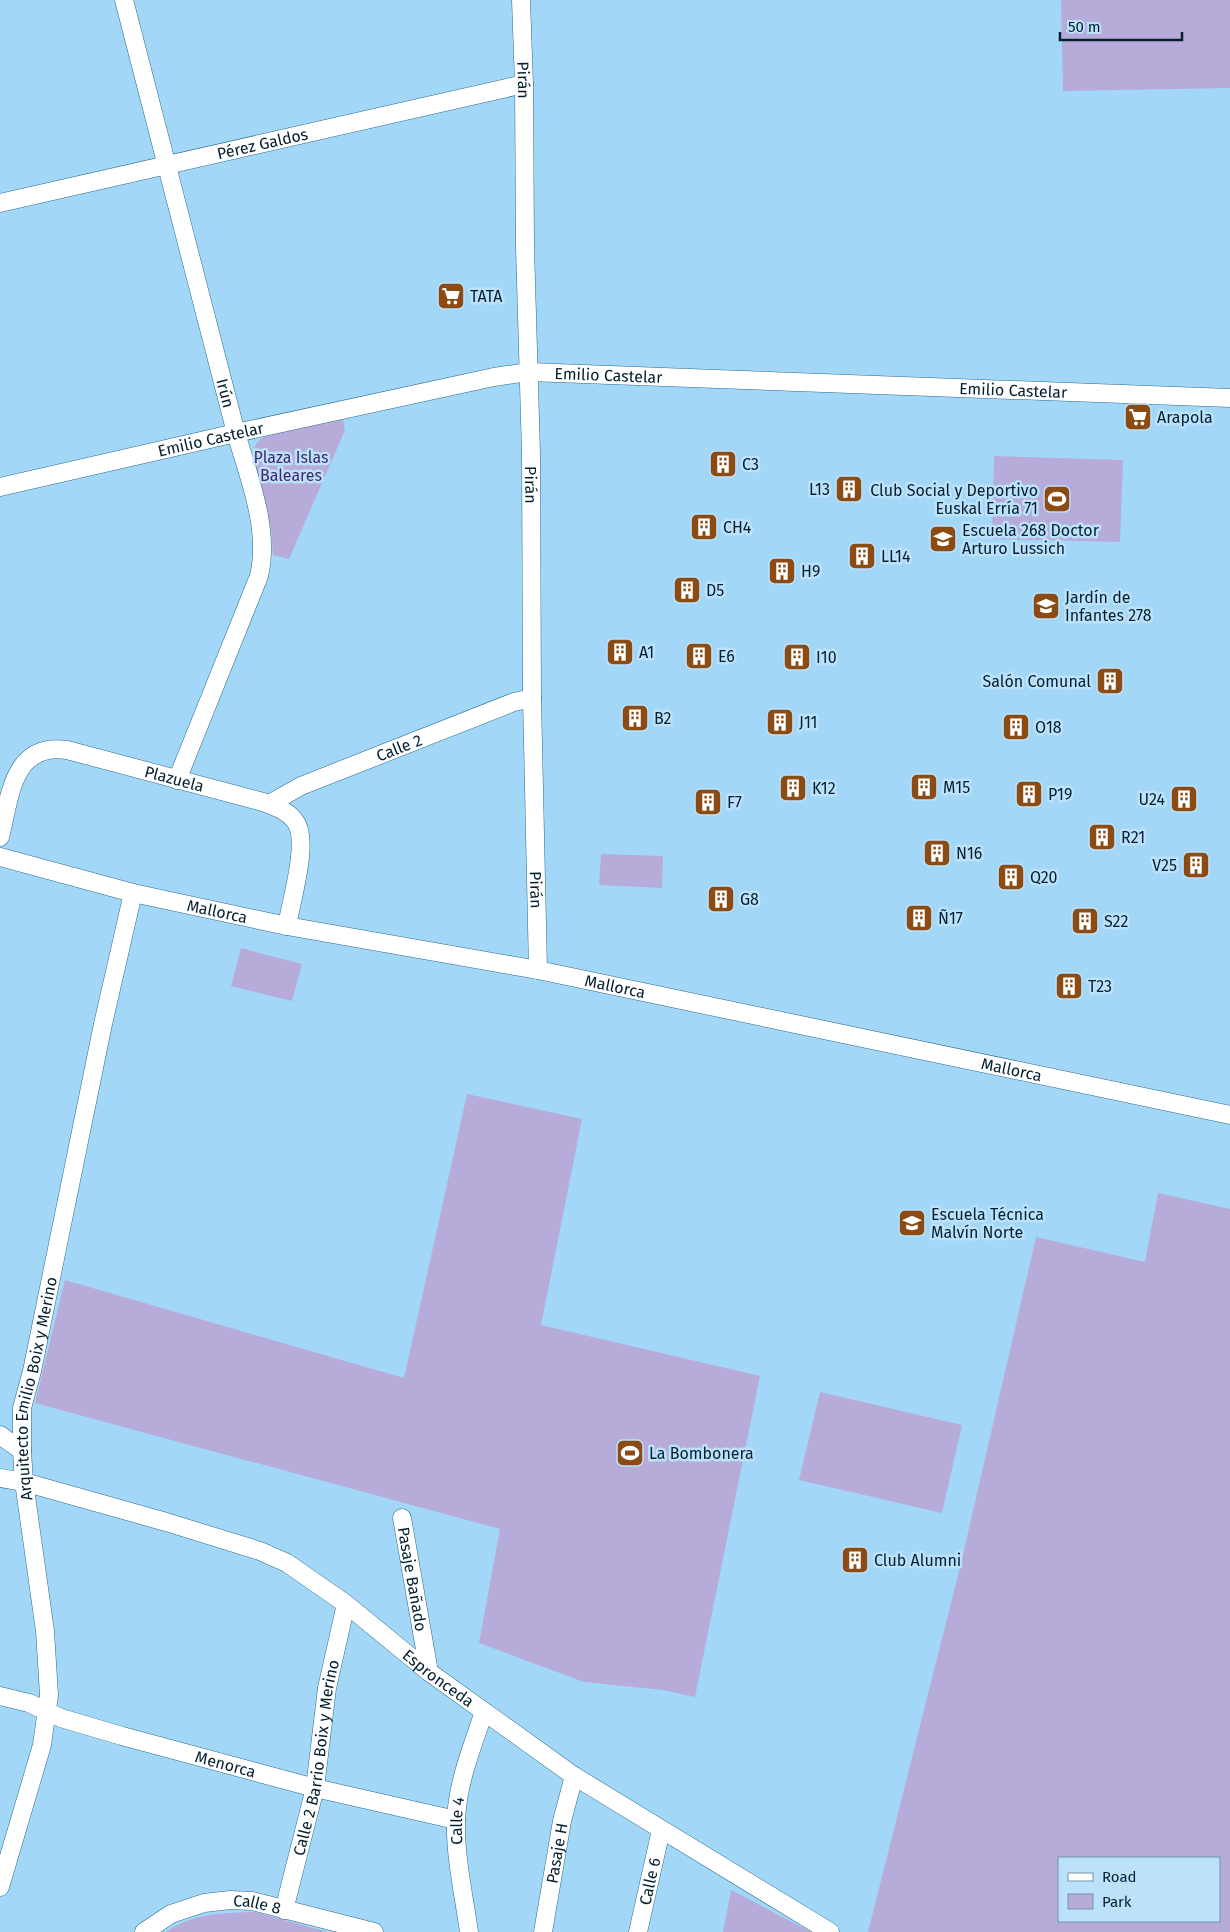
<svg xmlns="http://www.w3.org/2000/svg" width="1230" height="1932" viewBox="0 0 1230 1932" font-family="'Fira Sans',sans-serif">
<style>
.green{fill:#b7acd9;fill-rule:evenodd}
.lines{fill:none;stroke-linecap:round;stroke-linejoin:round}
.minor-casing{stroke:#2a6c90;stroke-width:19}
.minor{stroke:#fff;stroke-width:18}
.labels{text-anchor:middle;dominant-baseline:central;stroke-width:5;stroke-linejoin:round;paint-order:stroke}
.street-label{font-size:16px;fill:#041f2e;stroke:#bce2fb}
.poi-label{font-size:16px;fill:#041f2e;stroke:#bce2fb;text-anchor:start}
.park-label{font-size:16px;fill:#41286e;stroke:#bce2fb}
</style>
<rect width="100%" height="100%" fill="#a3d7f7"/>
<path class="green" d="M1061,0h169v88l-167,3z
M343,419l2,11 -56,129 -16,-4 -2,-25 -18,-70c-1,-8 1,-16 8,-21 7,-6 69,-17 82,-20z
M994,456l129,4 -3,82 -128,-3z
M601,854l62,2 -1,32 -63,-3z
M241,948l61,16 -10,37 -61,-15z
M467,1094l115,25 -41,206 219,51 -65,321 -32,-7 -79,-8 -105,-39 21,-114 -465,-126 30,-123 339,98z
M1158,1193l72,16v723h-362l93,-369 75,-326 109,25zM1059,1858h160v63h-160z
M820,1392l142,33 -20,88 -143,-33z
M731,1890l80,42h-88z
M255,1912l73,20h-162c27,-19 57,-19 89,-20z"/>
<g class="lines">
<g class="minor-casing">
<g id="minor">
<path id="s1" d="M124,0l112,433c13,45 34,96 23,143l-82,204"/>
<path id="s2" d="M521,0l3,84 1,163 6,206 1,245 6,272"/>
<path id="s3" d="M0,203l524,-119"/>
<path id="s4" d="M0,487l236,-54 258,-56 35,-5 701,26"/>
<path id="s5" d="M269,804l32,-18 213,-84 18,-4"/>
<path id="s6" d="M0,837c10,-39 12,-95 67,-87l196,52c12,5 24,8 32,19 15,19 -4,80 -8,105"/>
<path id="s7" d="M0,857l133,36 154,33 251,44 692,145"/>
<path d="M0,1435l22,16"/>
<path id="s8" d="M0,1478l24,4 142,40 94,29 27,12 59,41 83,68 145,104 256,156"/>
<path id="s9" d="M402,1518l27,154"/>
<path id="s10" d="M0,1696l29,7 32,15 61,18 193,52 141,32"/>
<path id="s11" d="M0,1887l42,-142 7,-50 -4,-64 -21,-149 -2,-31v-43l10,-37 71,-347 30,-131"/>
<path id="s12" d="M284,1910l31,-122 12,-100 19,-84"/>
<path id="s13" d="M144,1932l27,-18 33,-11 26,-3 22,1 122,31"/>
<path id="s14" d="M469,1932c-5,-36 -14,-75 -13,-111 1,-37 16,-74 28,-109"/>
<path id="s15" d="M543,1932l19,-111 12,-45"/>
<path id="s16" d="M638,1932l23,-102"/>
</g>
</g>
<use href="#minor" class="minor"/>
</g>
<defs>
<g id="supermarket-square" transform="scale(1.4375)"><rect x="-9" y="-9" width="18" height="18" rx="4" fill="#8b4b13" stroke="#bce2fb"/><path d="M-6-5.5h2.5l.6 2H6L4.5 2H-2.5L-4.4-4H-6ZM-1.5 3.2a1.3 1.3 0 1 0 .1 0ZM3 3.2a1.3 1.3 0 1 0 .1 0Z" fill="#fff"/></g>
<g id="building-square" transform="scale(1.4375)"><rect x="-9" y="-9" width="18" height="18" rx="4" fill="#8b4b13" stroke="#bce2fb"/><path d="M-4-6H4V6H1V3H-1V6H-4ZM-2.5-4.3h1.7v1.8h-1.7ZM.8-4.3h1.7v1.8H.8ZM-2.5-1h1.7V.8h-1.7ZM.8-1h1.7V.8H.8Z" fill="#fff"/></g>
<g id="stadium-square" transform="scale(1.4375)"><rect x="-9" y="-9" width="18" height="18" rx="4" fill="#8b4b13" stroke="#bce2fb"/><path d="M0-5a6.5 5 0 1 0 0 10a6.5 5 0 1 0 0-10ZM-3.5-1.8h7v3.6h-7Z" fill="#fff"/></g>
<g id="school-square" transform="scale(1.4375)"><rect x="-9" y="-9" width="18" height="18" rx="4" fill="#8b4b13" stroke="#bce2fb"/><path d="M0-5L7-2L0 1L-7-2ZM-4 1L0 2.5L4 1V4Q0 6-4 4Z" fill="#fff"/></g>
</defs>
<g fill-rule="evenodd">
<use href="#supermarket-square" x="451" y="296"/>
<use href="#supermarket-square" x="1138" y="417"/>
<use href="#building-square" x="723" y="464"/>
<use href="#building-square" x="849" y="489"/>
<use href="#stadium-square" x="1057" y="499"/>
<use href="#building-square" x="704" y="527"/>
<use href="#school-square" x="943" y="539"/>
<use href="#building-square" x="862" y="556"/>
<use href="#building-square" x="782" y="571"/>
<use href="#building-square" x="687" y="590"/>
<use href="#school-square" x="1046" y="606"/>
<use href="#building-square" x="620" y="652"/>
<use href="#building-square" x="699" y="656"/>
<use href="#building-square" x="797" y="657"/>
<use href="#building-square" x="1110" y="681"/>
<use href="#building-square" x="635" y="718"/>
<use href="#building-square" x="780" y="722"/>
<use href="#building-square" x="1016" y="727"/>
<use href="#building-square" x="924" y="787"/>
<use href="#building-square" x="793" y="788"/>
<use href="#building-square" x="1029" y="794"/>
<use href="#building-square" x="1184" y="799"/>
<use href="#building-square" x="708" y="802"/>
<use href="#building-square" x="1102" y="837"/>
<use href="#building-square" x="937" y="853"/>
<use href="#building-square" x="1196" y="865"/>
<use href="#building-square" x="1011" y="877"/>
<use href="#building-square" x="721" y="899"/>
<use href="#building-square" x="919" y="918"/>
<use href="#building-square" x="1085" y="921"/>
<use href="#building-square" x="1069" y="986"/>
<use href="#school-square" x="912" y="1223"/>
<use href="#stadium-square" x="630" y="1453"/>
<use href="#building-square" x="855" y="1560"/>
</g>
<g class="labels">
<g class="street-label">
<text stroke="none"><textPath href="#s2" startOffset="80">Pirán</textPath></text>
<text stroke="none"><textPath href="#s3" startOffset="269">Pérez Galdos</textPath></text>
<text stroke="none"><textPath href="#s4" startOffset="621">Emilio Castelar</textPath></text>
<text stroke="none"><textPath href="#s4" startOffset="1026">Emilio Castelar</textPath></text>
<text stroke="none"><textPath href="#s1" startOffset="406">Irún</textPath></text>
<text stroke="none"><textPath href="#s4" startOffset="216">Emilio Castelar</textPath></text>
<text stroke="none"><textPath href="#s2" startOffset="485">Pirán</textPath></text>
<text stroke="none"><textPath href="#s5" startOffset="142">Calle 2</textPath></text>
<text stroke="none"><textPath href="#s6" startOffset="236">Plazuela</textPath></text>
<text stroke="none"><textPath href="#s2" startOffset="890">Pirán</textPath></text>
<text stroke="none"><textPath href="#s7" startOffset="224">Mallorca</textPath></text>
<text stroke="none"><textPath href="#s7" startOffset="629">Mallorca</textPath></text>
<text stroke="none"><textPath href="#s7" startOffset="1034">Mallorca</textPath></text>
<text stroke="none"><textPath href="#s11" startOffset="508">Arquitecto Emilio Boix y Merino</textPath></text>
<text stroke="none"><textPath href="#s9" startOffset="62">Pasaje Bañado</textPath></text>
<text stroke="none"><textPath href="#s8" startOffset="490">Espronceda</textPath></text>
<text stroke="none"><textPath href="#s12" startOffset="156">Calle 2 Barrio Boix y Merino</textPath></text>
<text stroke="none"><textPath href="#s10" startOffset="236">Menorca</textPath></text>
<text stroke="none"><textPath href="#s14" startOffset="112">Calle 4</textPath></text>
<text stroke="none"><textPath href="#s15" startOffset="80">Pasaje H</textPath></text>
<text stroke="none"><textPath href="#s16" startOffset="52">Calle 6</textPath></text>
<text stroke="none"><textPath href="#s13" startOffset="121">Calle 8</textPath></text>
</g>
<g class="poi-label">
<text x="470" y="296">TATA</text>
<text x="1157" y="417">Arapola</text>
<text x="742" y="464">C3</text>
<text x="830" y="489" text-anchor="end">L13</text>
<text x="1038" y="490" text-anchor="end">Club Social y Deportivo<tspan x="1038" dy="18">Euskal Erría 71</tspan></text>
<text x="723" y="527">CH4</text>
<text x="962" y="530">Escuela 268 Doctor<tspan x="962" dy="18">Arturo Lussich</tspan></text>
<text x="881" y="556">LL14</text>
<text x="801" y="571">H9</text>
<text x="706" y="590">D5</text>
<text x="1065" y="597">Jardín de<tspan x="1065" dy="18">Infantes 278</tspan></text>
<text x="639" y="652">A1</text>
<text x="718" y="656">E6</text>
<text x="816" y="657">I10</text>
<text x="1091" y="681" text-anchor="end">Salón Comunal</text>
<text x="654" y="718">B2</text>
<text x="799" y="722">J11</text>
<text x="1035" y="727">O18</text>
<text x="943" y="787">M15</text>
<text x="812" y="788">K12</text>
<text x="1048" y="794">P19</text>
<text x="1165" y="799" text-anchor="end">U24</text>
<text x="727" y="802">F7</text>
<text x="1121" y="837">R21</text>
<text x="956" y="853">N16</text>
<text x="1177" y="865" text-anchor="end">V25</text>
<text x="1030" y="877">Q20</text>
<text x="740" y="899">G8</text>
<text x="938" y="918">Ñ17</text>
<text x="1104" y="921">S22</text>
<text x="1088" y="986">T23</text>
<text x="931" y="1214">Escuela Técnica<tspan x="931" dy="18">Malvín Norte</tspan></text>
<text x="649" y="1453">La Bombonera</text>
<text x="874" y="1560">Club Alumni</text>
</g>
<g class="park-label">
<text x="291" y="457">Plaza Islas<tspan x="291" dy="18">Baleares</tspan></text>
</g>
</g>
<rect x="1058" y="1857" width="162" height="65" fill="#bce2fb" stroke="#7294a9"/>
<rect x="1068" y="1873" width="25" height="8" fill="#ffffff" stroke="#7294a9"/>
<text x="1102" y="1882" font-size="15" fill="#041f2e">Road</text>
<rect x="1068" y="1894" width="25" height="15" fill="#b7acd9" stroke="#7294a9"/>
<text x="1102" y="1907" font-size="15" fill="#041f2e">Park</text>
<path d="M1060 32v8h122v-8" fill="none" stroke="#041f2e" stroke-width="2.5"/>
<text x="1068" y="32" font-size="15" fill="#041f2e" stroke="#bce2fb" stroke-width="4" paint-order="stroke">50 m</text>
</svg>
